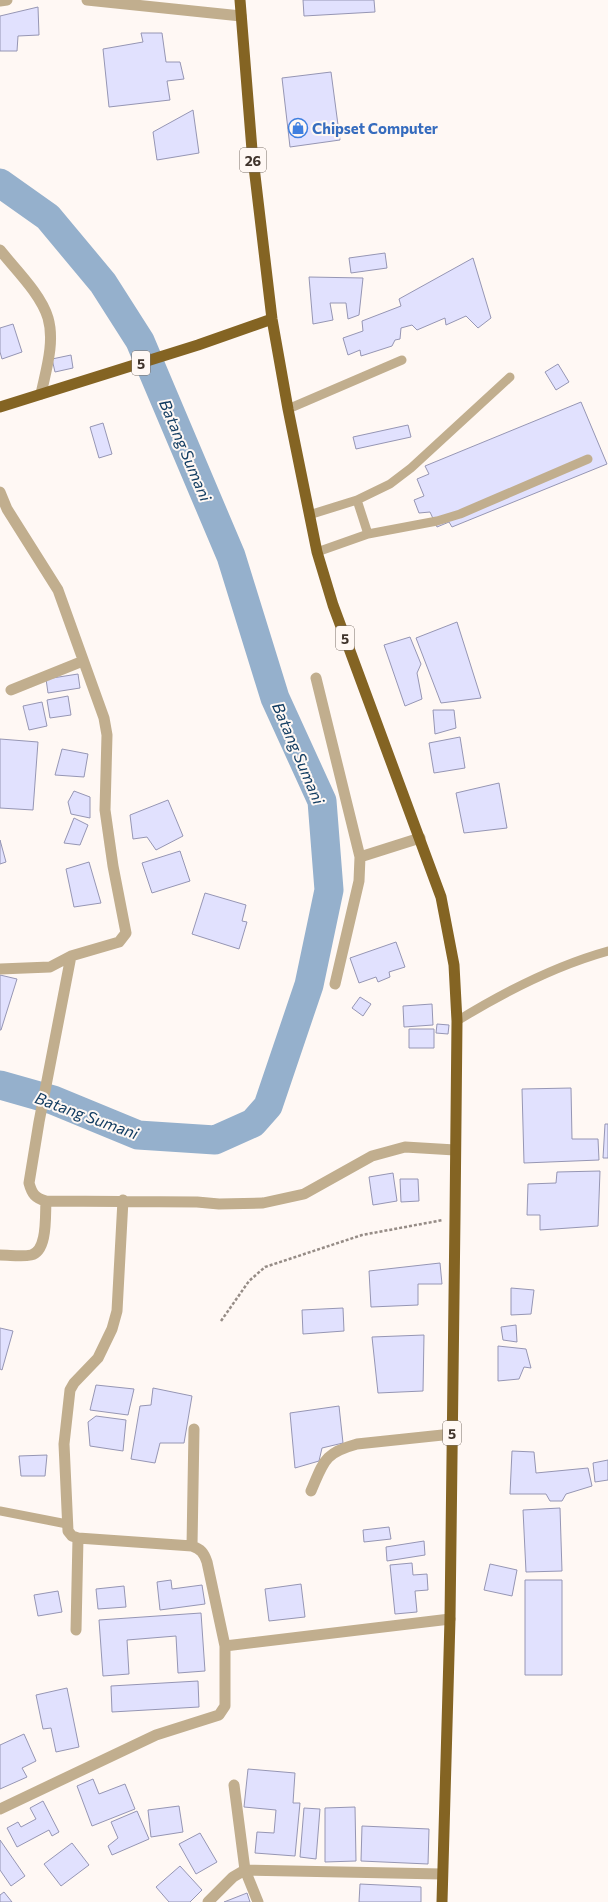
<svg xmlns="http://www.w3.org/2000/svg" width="608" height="1902" viewBox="0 0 608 1902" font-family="Commissioner,sans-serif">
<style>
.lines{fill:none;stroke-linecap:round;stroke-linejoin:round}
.river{stroke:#95b0cc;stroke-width:29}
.building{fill:#e1e1fe;stroke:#9696b4}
.path{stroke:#968c86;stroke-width:2.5;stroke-dasharray:3 2;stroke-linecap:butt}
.service{stroke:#c1ae8e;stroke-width:9}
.minor{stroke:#c1ae8e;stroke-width:11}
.trunk{stroke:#846423;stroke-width:11}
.labels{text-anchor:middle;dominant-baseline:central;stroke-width:4;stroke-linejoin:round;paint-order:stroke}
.shield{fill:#fff8f4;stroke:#796e67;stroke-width:1}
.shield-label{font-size:14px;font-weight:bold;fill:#3f332b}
.shop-label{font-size:15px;font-weight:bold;fill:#366cbe;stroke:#fff8f4;text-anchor:start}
.water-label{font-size:16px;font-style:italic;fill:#133d62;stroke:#fff8f4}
</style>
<rect width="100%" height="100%" fill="#fff8f4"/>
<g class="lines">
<path class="river" d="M0,183l48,34 55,66 37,58 91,215 44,142 47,103 7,89 -20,95 -41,121 -15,17 -38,17 -77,-5 -85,-35 -53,-15"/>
</g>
<path class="building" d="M303,0h71l1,12 -71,4z
M38,7l1,28 -21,1 -1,15h-17v-35z
M141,33h21l4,29h14l4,17 -17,2 3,19 -61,7 -6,-58 40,-7z
M331,72l9,68 -50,7 -8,-69z
M193,110l6,43 -42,7 -4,-28z
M385,253l2,15 -36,5 -2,-15z
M473,258l18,60 -13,10 -12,-12 -20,9 -1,-7 -28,12 -5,-5 -11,3 -1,11 -5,1 -3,6 -31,10 -1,-6 -12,5 -5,-17 20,-7 -1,-10 39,-15 -2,-7z
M309,277l54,1 -4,37 -11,4 -2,-16h-16l3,17 -20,4z
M13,324l9,28 -20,7 -2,-7v-24z
M71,355l2,13 -18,4 -3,-13z
M558,364l11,18 -13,8 -11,-18z
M581,402l26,62 -155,63 -3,-5 -12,5 -7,-15 -11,1 -5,-13 10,-4 -7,-17 12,-5 -4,-8z
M103,423l9,31 -13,4 -9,-31z
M408,425l3,12 -55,12 -3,-12z
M457,622l24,76 -40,5 -25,-65z
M410,637l11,27 -4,9 5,26 -17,7 -21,-61z
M78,674l2,14 -32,5 -2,-14z
M68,696l3,19 -21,3 -3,-18z
M42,702l5,24 -18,4 -6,-24z
M433,710h21l2,18 -21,6z
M460,737l5,31 -31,5 -5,-30z
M0,739l38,3 -5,68 -33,-2z
M62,749l26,5 -4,23 -29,-2z
M499,783l8,45 -43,5 -8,-40z
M74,791l16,6v21l-19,-4 -3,-12z
M168,800l15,36 -27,14 -9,-13 -14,2 -3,-24z
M74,818l14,7 -8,20 -16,-2z
M0,840l6,22 -6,2z
M180,851l10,30 -38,12 -10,-30z
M89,862l12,41 -27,4 -8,-38z
M205,893l41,12 -4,16 5,1 -8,27 -47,-15z
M396,942l9,25 -16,5 1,5 -12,5 -2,-5 -17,6 -9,-25z
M0,975l17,4 -16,51h-1z
M360,997l11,7 -8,12 -11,-8z
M432,1004l1,21 -29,2 -1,-21z
M437,1024l12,1 -1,9 -12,-1z
M409,1029h25v19h-25z
M571,1088l1,51h26l1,21 -75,3 -2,-74z
M605,1124h3v34h-5z
M600,1171l-2,55 -58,4v-15h-13l1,-31 28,-1 1,-11z
M393,1173l4,28 -24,4 -4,-28z
M400,1179h18l1,22 -18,1z
M440,1263l2,21h-24v21l-47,2 -2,-36z
M511,1288l23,2 -3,24 -20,1z
M343,1308l1,23 -41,3 -1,-24z
M516,1325l1,17 -14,-2 -2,-13z
M0,1328l13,3 -11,39 -2,-1z
M424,1335l-1,56 -45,2 -6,-56z
M498,1346l28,3 5,19 -7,-1 -5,12 -21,2z
M96,1385l38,4 -6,26 -38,-5z
M153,1388l39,8 -8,47h-24l-5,20 -24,-4 9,-53 11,-1z
M339,1406l4,37 -21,5 -3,13 -24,7 -5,-55z
M96,1416l30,4 -3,31 -33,-5 -2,-24z
M512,1451l22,1 2,21 52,-5 4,18 -26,8 -4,7h-12l-4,-7h-36z
M47,1455l-2,21h-24l-2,-20z
M608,1460v20l-13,2 -2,-19z
M560,1508l2,63 -36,1 -3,-62z
M389,1527l2,12 -27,3 -1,-12z
M424,1541l1,14 -38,6 -1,-14z
M412,1563l1,12 14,-1 1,16 -13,1 2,21 -22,2 -5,-49z
M490,1564l27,6 -5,26 -28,-6z
M171,1580l1,9 30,-4 3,19 -45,6 -3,-28z
M525,1580h37v95h-37z
M301,1584l4,33 -36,4 -4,-32z
M124,1586l2,21 -28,2 -2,-20z
M58,1591l4,21 -24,4 -4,-21z
M201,1613l4,58 -27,2 -2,-37 -49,4 2,34 -26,2 -4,-56z
M198,1681l1,26 -87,5 -1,-26z
M67,1688l12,59 -23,5 -5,-24 -8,1 -7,-34z
M24,1734l12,27 -14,7 5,9 -27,12v-44z
M248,1769l47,4 -2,30h7l-5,53 -40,-3 2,-21 17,1 2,-23 -32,-3z
M93,1779l6,15 26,-10 10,25 -43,17 -15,-40z
M43,1801l16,31 -7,4 -3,-6 -32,17 -10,-19 11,-6 3,5 15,-8 -6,-11z
M179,1806l4,26 -32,5 -3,-27z
M355,1807l1,54 -31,1v-54z
M304,1808l16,1 -4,50 -16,-2z
M137,1811l12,28 -37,16 -4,-9 10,-8 -7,-16z
M362,1826l67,3 -1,35 -67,-3z
M200,1833l17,29 -21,12 -17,-30z
M0,1840l25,36 -14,10 -11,-16z
M72,1843l17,22 -28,21 -17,-22z
M180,1866l22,24 -12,12h-21l-13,-15z
M360,1884l61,3v15h-62z
M4,1892l8,10h-12v-7z
M247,1893l3,9h-26z"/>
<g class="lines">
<path class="path" d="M221,1321l28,-40 16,-14 97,-32 81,-15"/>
<path class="service" d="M288,409l114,-49
M357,500l11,34
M309,515l48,-15 33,-16 21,-16 99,-91
M317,552l51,-18 69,-13 23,-7 128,-55
M457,1021c47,-29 97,-55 151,-70
M0,1511l67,13"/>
<path class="minor" d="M87,0l154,16
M0,1l7,-1
M0,250c15,19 41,44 48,68 7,24 -2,52 -7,76
M0,492l7,17 51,81 46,128 3,17 -2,75 8,56 13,67 -7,9 -48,14 -21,11 -50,2
M316,678l44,179 -1,24 -24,103
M11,690l72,-29
M360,857l60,-19
M71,956l-32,166 -10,61c3,11 6,15 17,18l151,1 22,2 44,-1 41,-9 68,-38 33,-9 50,3
M0,1255c10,0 22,2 31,0 17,-4 14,-40 15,-54
M311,1491c13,-30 13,-38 46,-47l95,-10
M192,1546l2,-117
M76,1630l2,-92
M225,1646l225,-27
M0,1809l156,-74 63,-20 6,-9v-60l-18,-84c-3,-9 -6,-13 -15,-16l-114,-8 -6,-2 -4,-5 -4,-87 6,-54 4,-7 24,-25 14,-29 5,-18 6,-111
M208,1902l25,-25 12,-7 -11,-85
M258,1902l-13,-32 197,4"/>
<path class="trunk" d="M240,0l12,150 20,169 16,90 29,143 16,53 108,292 13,68 3,56 -2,196 -5,402 -8,283
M0,407l198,-62 74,-26"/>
</g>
<defs>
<g id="shop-ring" transform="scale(1)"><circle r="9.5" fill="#fff8f4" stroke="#3f7fe0" stroke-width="1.5"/><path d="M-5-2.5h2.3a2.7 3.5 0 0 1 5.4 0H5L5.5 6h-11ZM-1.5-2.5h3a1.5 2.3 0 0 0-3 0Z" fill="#3f7fe0"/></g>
</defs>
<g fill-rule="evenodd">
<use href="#shop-ring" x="298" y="128"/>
</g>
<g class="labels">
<g class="shield">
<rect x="240" y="148" width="26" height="24" rx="3"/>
<rect x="132" y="351" width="18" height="24" rx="3"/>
<rect x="336" y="626" width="18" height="24" rx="3"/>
<rect x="443" y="1421" width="18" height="24" rx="3"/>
</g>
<g class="shield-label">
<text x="253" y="160">26</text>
<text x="141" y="363">5</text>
<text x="345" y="638">5</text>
<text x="452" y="1433">5</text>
</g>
<g class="shop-label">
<text x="312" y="128">Chipset Computer</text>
</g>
<g class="water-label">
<text transform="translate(186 450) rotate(67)">Batang Sumani</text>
<text transform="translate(299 753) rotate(67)">Batang Sumani</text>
<text transform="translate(87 1115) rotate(20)">Batang Sumani</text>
</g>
</g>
</svg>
